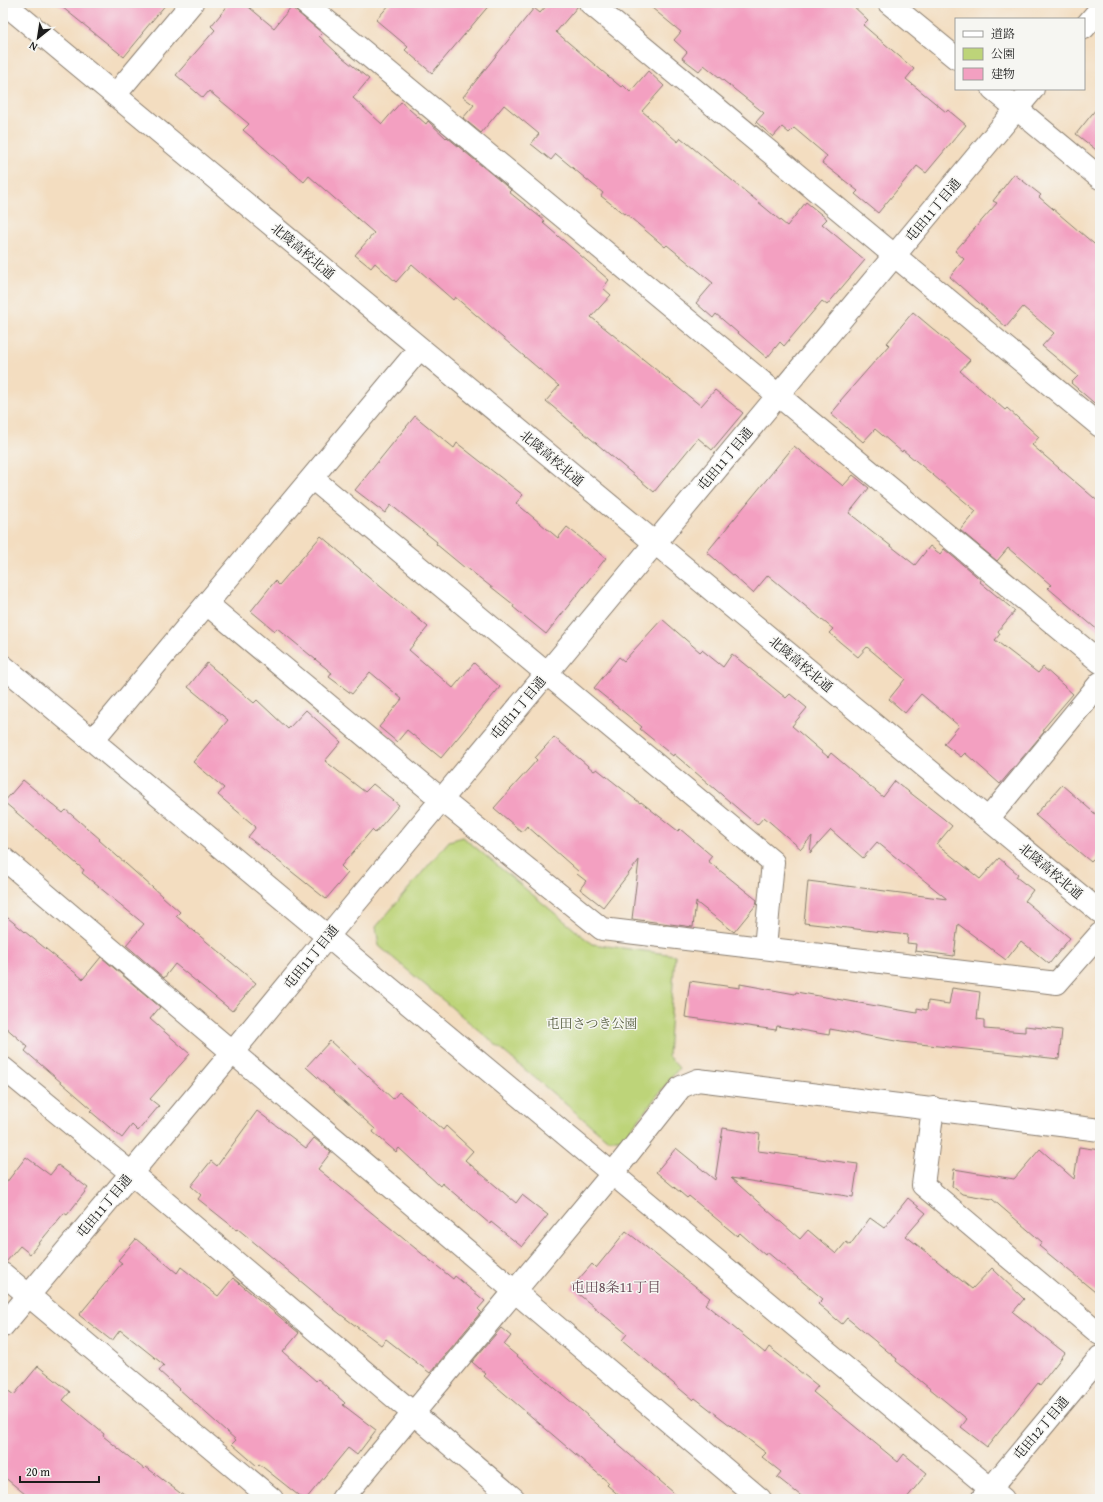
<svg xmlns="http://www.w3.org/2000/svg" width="1103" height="1502" viewBox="0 0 1103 1502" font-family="'Gentium Book Plus','Noto Serif JP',serif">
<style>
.green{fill:#bdd479;stroke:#6c784a}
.building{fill:#f3a0c1}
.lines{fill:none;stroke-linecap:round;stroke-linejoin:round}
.street-casing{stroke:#887c6e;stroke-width:24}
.street{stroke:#fff;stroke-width:22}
.labels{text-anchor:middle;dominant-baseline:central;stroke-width:3;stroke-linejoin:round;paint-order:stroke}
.street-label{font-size:13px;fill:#1c1c1c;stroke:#f6f6f2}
.park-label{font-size:13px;fill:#545c3d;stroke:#f6f6f2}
.neighbourhood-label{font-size:14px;fill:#674a56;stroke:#f6f6f2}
</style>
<rect width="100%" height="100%" fill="#f6f6f2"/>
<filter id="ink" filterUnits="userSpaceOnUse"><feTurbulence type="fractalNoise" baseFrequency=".025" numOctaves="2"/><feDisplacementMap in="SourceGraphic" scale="8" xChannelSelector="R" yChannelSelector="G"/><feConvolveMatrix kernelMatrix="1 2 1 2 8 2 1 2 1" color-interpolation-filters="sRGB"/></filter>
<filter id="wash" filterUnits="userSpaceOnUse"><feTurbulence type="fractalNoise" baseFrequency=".012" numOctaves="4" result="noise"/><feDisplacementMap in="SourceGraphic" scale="16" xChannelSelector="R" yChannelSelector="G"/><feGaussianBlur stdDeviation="0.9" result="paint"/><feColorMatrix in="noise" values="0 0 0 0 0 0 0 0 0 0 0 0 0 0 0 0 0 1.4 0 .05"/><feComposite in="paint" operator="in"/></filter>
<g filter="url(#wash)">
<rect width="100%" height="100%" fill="#f3ddc0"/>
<path class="green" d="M463,837l129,107 83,11 -7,101 11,12 -56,71h-16l-228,-193 -3,-19 73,-86z"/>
<g id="blocks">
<path class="building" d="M57,3h110l-25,30 1,1 -19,23z
M230,3h14l30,25 17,-21 31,26 -3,3 18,17 32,26 -16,19 29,26 19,-22 25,22 2,-3 18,17 1,-1 64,53 -2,2 36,29 -2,2 66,57 -6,8 8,7 -20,22 110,89 14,-16 28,23 -31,37 -14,-12 -44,54 -108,-91 13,-15 -104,-89 -2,3 -41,-36 -16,18 -21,-19 -4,5 -16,-13 19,-22 -65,-57 -5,6 -61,-52 6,-6 -40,-33 -6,7 -27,-23 39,-45 -4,-4z
M391,3h100l-59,70 -27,-23 3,-3 -32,-27z
M549,3h29v3l-22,26 65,55 2,-2 7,7 18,-21 16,15 -22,25 36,31 3,-4 106,88 19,-24 21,17 -5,5 43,36 -38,45 -5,-4 -38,45 -4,-4 -13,16 -51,-44 -3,4 -17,-15 17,-20 -46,-38 -2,2 -40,-34 -1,1 -23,-18 2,-3 -47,-39 -5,6 -20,-16 8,-10 -35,-29 -23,28 -18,-15 11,-13 -11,-8 71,-89 6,5z
M646,3h204l18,17 -5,5 51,44 -8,10 40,33 2,-2 18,15 -40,48 -9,-7 -39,47 -23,-19 3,-3 -36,-28 5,-7 -33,-28 -5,5 -7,-6 -9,10 -17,-15 8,-9 -60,-48 -5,6 -17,-13 5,-6 -13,-12 7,-8z
M1100,104v49l-24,-19z
M1014,174l27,21 -2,2 61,52v159l-29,-25 7,-7 -36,-30 12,-13 -31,-26 -17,20 -56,-50 14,-18 -9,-8 42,-48 -4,-2z
M913,312l57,48 -10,11 45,39 2,-2 32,29 -7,8 68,58v129l-52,-44 3,-3 -43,-37 -11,13 -37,-31 16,-19 -73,-61 -1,2 -27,-23 -12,13 -32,-28 10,-12 -1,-1 49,-56 -2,-2z
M415,416l39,32 3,-5 66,52 -7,8 42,35 9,-11 39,31 -60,76 -33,-27 1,-2 -48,-38 -1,1 -29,-24 1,-2 -46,-37 -6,8 -30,-23z
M794,446l49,40 10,-11 16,13 -20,25 66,52 15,-19 10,8 4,-5 37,31 -1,2 35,29 -17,20 2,3 -5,6 43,33 5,-6 30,27 -30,35 1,3 -44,52 -35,-31 -4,4 -17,-13 15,-18 -38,-32 -16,19 -16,-14 16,-20 -38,-32 -9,10 -29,-24 4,-4 -65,-54 -15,18 -46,-41z
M321,536l107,91 -19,23 44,38 21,-25 26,24 -59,71 -34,-28 -10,12 -18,-15 23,-28 -32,-27 -18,22 -23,-17 3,-4 -55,-45 -2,3 -24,-20 24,-30 4,4z
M662,619l38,33 2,-2 21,17 9,-13 54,44 4,-4 17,14 -15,18 36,31 3,-4 52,44 12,-16 49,38 8,7 -15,18 43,35 19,-21 19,16 -2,3 17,13 -8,11 45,37 -21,26 -28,-23 -15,19 -48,-36 -4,32 -39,-5 1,-7 -9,-1 1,-8 -104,-12 4,-42 139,18 -70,-57 -14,16 -32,-28 -21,23 2,-17 -11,13 -37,-32 -7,8 -83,-71 -1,2 -33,-27 2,-2 -48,-39 25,-31 5,4z
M207,663l47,40 3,-3 31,29 18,-19 35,32 -16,19 40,31 8,-8 26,21 -24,28 -3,-3 -31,36 7,7 -22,26 -78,-62 8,-10 -38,-32 6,-7 -31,-26 35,-42 -40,-33z
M554,737l40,34 3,-2 43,34 1,-1 37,29 2,-2 32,27 -4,5 49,39 -1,5 -22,27 -38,-30 -3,25 -61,-8 7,-59 -36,47 -23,-18 6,-8 -9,-7 2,-2 -52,-46 -5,6 -28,-24 43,-48 -2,-2z
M23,780l40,33 3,-3 34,29 -1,1 81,72 -4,4 80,67 -24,28 -57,-47 -11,14 -38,-33 18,-21 -62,-51 2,-3 -80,-68z
M1062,785l38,33v34l-9,10 -56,-47z
M3,914l80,65 18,-22 59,50 -10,12 40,35 -40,45 9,7 -21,25 -6,-6 -10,13 -32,-27 2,-2 -67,-58 3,-4 -25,-22z
M690,981l50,7v-4l55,10 1,-2 121,21v-5l10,2 1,-9 21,3 3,-16 28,4 -3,27 7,1v9l41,3v-6l37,4 -3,29 -158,-17 -71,-13 -1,6 -52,-9 -1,4 -91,-13z
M330,1041l63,58 6,-7 44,38 3,-4 27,25 -8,9 51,43 6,-8 26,20 -26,32 -31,-25 -1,2 -48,-41 -2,3 -41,-38 -3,4 -23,-20 2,-3 -69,-62z
M257,1111l49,37 8,-10 17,14 -13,17 135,110 2,-3 30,25 -7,8 3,3 -51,61 -44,-34 -5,6 -41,-31 -102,-85 -1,1 -39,-31 3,-4 -10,-9 20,-25 6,5z
M723,1128l37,6 -2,17 100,13 -5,33 -122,-19 69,61 8,-9 28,24 10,-12 4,3 20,-27 14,10 24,-30 18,15 -20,23 66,53 20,-21 32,31 -11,13 52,41 -25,32 -2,-2 -51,64 -26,-20 6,-8 -71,-58 1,-2 -50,-41 -5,6 -24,-20 5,-5 -56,-47 -2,3 -25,-22 -3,3 -48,-40 -2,2 -31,-26 20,-24 39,32z
M1079,1147l21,3v146l-61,-50 3,-4 -50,-43 -30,-5 -10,-8 2,-17 60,10 26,-30 34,30z
M26,1157l24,18 8,-10 30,23 -21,27 -3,-2 -34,41 -10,-8 -14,16h-3v-75z
M626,1231l84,67 -5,6 60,49 4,-6 49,39 -5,6 85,70 6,-8 23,19 -21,26h-101l-28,-22 4,-5 -19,-15 4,-4 -71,-55 -2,2 -71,-60 5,-6 -56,-46 21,-24 4,4z
M136,1239l41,34 4,-6 37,29 15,-18 66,55 -16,19 33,29 2,-2 27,24 -2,2 33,25 -19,25 -9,-7 -42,51h-3l-44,-35 -2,2 -25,-22 4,-4 -77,-69 5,-6 -44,-35 -8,11 -33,-26 43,-52 -4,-3z
M501,1328l10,8 -7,9 84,71 28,25 -1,1 66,57h-58l-16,-14 2,-2 -125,-107 2,-2 -14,-12z
M38,1366l32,26 -7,8 41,34 -1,2 41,33 2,-2 42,32h-157l-28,-23v-89l11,8z"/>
</g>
</g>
<g filter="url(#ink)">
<use href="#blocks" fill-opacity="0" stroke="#887c6e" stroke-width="1"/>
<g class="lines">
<g class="street-casing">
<path id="street" d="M4,3l1096,909
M305,3l795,659
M590,3l510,423
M889,3l67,55
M1084,28l16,-19
M993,89l107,89
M115,95l77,-92
M312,478l461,384 -8,86
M207,604l235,196 160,129 455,54 43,-49
M3,666l1000,833
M92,741l328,-393
M988,819l112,-136
M3,858l757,641
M3,1068l128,105 383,326
M933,1108l-10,77 177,149
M3,1274l269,225
M3,1326l229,-273 96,-117 705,-847
M342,1499l271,-326 68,-86 17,-7 402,50
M982,1499l118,-142"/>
</g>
<use href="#street" class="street"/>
</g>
</g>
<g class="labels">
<g class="street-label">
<text transform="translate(933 210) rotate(-50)">屯田11丁目通</text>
<text transform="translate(303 251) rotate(40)">北陵高校北通</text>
<text transform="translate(552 458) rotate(40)">北陵高校北通</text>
<text transform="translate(725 459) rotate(-50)">屯田11丁目通</text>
<text transform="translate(801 664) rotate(40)">北陵高校北通</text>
<text transform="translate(518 708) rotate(-50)">屯田11丁目通</text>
<text transform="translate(1051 871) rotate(40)">北陵高校北通</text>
<text transform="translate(311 957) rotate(-51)">屯田11丁目通</text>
<text transform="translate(104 1206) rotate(-50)">屯田11丁目通</text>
<text transform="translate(1041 1428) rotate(-50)">屯田12丁目通</text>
</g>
<g class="park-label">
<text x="592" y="1023">屯田さつき公園</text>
</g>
<g class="neighbourhood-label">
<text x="616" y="1287">屯田8条11丁目</text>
</g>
</g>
<rect width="1103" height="1502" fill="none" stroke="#f6f6f2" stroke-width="16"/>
<rect x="955" y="18" width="130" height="72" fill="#f6f6f2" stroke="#9f9f9c"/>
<rect x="963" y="31" width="20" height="6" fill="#ffffff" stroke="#9f9f9c"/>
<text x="991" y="38" font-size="12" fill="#1c1c1c">道路</text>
<rect x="963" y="48" width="20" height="12" fill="#bdd479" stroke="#9f9f9c"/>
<text x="991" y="58" font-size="12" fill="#1c1c1c">公園</text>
<rect x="963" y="68" width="20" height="12" fill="#f3a0c1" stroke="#9f9f9c"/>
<text x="991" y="78" font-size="12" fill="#1c1c1c">建物</text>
<g transform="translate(38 38) rotate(210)" stroke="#f6f6f2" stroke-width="3" paint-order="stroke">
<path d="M0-3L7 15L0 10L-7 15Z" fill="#1c1c1c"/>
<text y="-6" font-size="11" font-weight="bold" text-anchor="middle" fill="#1c1c1c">N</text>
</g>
<path d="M20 1476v6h79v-6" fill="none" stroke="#1c1c1c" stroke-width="2"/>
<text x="26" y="1476" font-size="12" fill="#1c1c1c" stroke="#f6f6f2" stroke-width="3" paint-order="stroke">20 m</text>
</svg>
